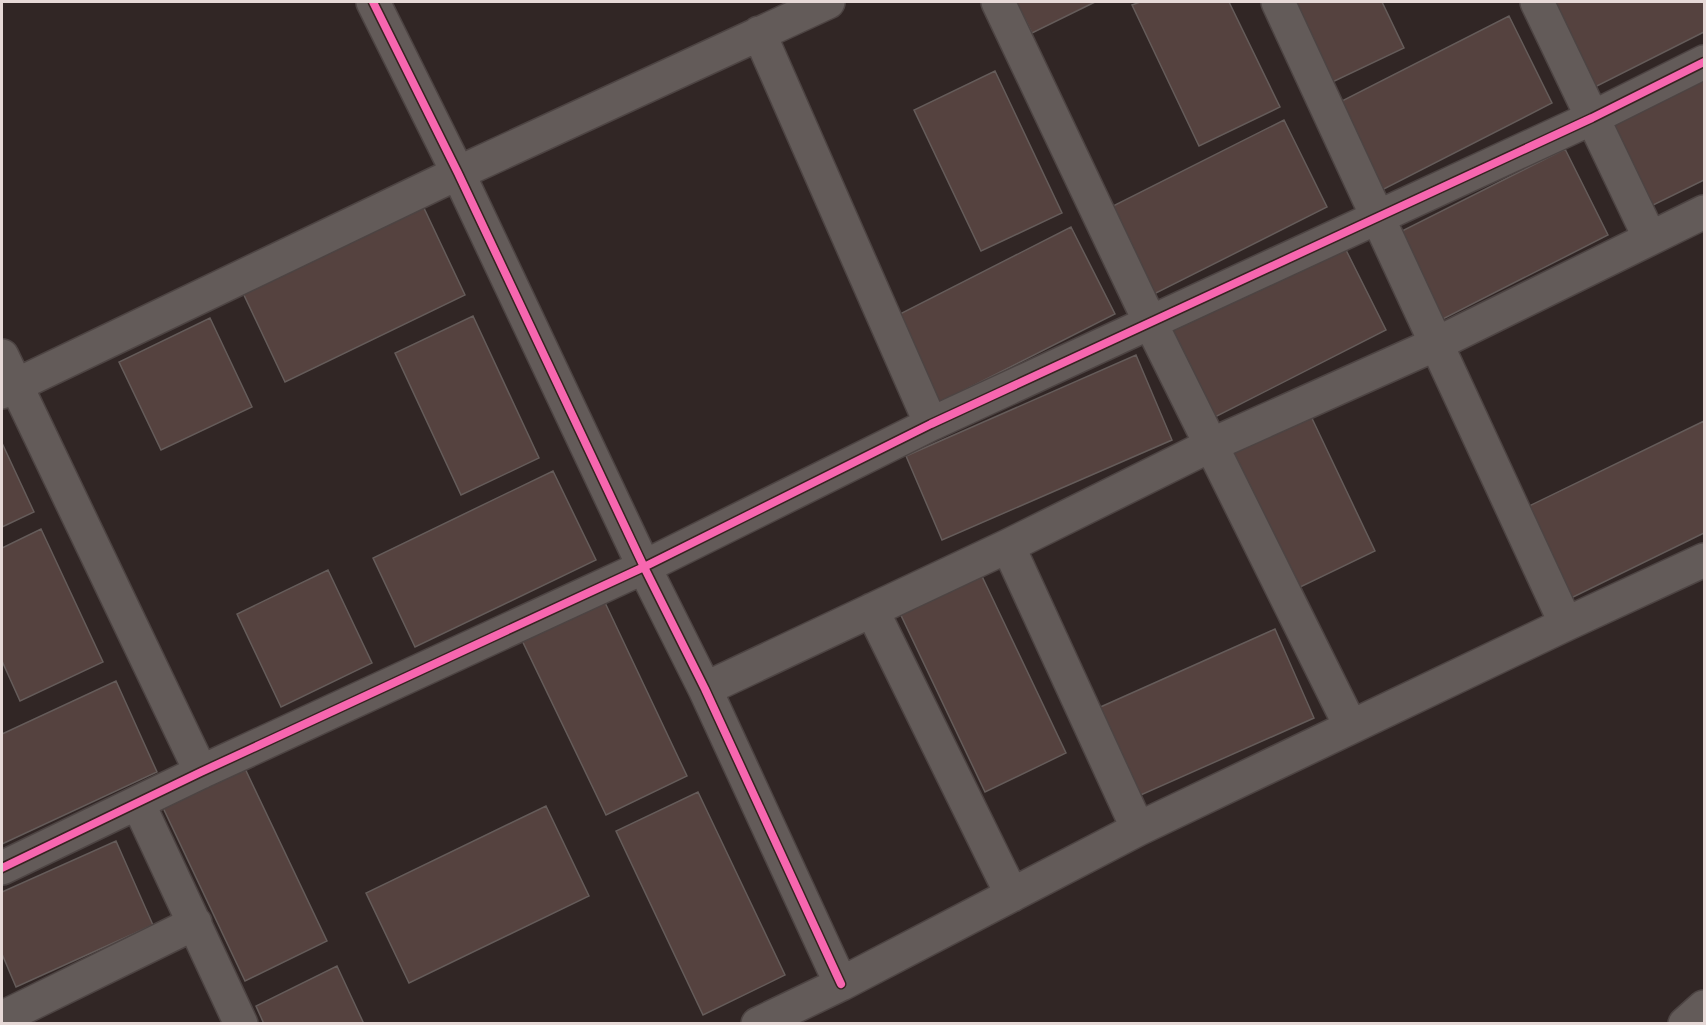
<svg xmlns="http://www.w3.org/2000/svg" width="1706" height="1025" viewBox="0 0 1706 1025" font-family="Overpass,sans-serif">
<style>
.building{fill:#55423f;stroke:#655c5a;stroke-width:1.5}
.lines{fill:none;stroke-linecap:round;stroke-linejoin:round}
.minor-casing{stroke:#4d4443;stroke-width:36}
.minor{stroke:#635b59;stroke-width:33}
.cycleway-casing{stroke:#362320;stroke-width:11}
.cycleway{stroke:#f766af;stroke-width:8}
</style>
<rect width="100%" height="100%" fill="#312625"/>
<path class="building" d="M1016,2h79l-63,31z
M1140,2h89l51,105 -81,39 -67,-141z
M1283,2h99l22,46 -80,38z
M1550,2h154v30l-115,58z
M1509,16l43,87 -174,89 -44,-87z
M995,71l67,142 -81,38 -67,-141z
M1704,71v109l-61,30 -43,-86z
M1284,120l43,87 -175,88 -43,-87z
M1565,149l43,86 -175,89 -43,-87z
M423,206l42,89 -180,87 -42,-89z
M1071,227l44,87 -176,89 -43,-87z
M1343,244l43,86 -175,89 -43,-87z
M473,316l66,142 -78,37 -66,-142z
M210,318l42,89 -91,43 -42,-88z
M1136,355l36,85 -230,100 -36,-84z
M1308,410l67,141 -81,39 -66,-141z
M1704,421v112l-139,68 -44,-91z
M2,443l32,69 -32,15z
M553,471l43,89 -181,87 -42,-89z
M41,529l62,133 -83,39 -18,-40v-113z
M328,570l44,93 -91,44 -44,-93z
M979,570l87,183 -81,39 -87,-183z
M600,592l87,184 -81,39 -88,-183z
M1275,629l39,89 -180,80 -38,-89z
M116,681l41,91 -155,72v-110z
M240,758l87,183 -82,40 -87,-184z
M698,792l87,183 -82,40 -87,-184z
M546,806l43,90 -180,87 -43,-90z
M116,841l37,84 -137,62 -14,-33v-62z
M337,966l27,58h-100l-8,-18z"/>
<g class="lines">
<g class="minor-casing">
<path id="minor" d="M373,2l85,171 186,394 61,122 136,295
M998,2l153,322 200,403
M1278,2l288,622
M1537,2l113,236
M759,33l172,391
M2,356l199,416
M2,392l456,-219 370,-171
M1008,546l130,283
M872,610l140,285
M705,689l303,-143 203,-101 225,-101 268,-132
M138,803l103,221
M2,868l199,-96 443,-205 287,-143 661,-306 112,-56
M2,1018l193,-95
M758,1024l83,-40 297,-155 428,-205 138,-64
M1685,1024l19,-17"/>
</g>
<use href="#minor" class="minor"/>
<g class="cycleway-casing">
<path id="cycleway" d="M373,2l85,171 186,394 61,122 136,295
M2,868l199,-96 443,-205 287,-143 661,-306 112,-56"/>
</g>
<use href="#cycleway" class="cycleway"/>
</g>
<rect width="1706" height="1025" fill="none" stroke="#e6d9d7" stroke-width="6"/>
</svg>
